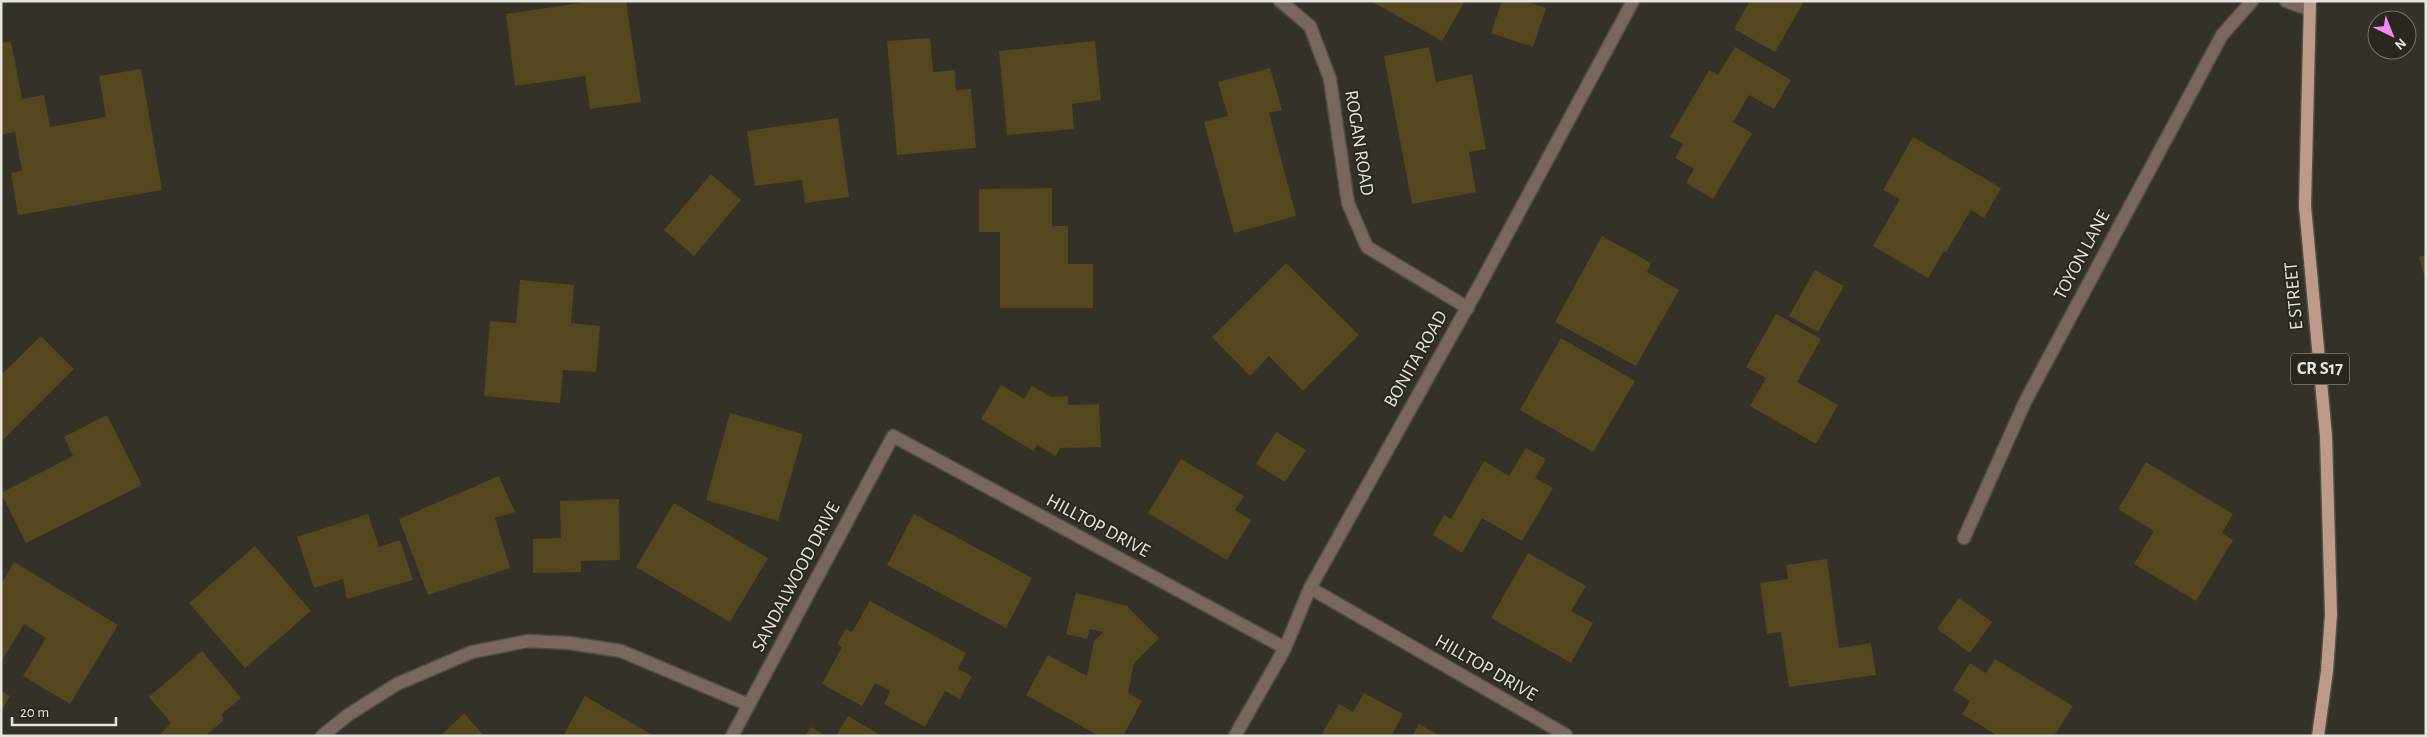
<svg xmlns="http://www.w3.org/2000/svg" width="2427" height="737" viewBox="0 0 2427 737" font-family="'Alegreya Sans',sans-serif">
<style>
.building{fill:#54461d}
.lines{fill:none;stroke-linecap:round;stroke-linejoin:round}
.minor-casing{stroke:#504e46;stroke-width:15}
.tertiary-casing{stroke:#504e46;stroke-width:15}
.primary-casing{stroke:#504e46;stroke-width:15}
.minor{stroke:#79665e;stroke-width:12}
.tertiary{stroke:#79665e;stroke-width:12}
.primary{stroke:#bf9989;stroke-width:12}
.labels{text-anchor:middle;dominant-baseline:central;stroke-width:4;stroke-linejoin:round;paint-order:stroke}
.shield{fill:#2a271f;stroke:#aeaba5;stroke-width:1}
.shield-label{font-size:18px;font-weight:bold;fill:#e6e4df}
.street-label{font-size:19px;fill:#e6e4df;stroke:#2a271f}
</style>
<rect width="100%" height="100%" fill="#343129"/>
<path class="building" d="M594,1h32l15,101 -51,7 -5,-33 -70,10 -9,-72z
M1371,1h94l-23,40z
M1502,1h24l20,7 -13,39 -42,-14z
M1750,1h54l-29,51 -41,-23z
M930,38l3,34 22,-2 1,20 15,-1 5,59 -79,7 -10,-114z
M11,41l11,58 22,-4 6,32 56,-10 -7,-41 42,-7 21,121 -144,25 -7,-42 11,-2 -7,-39 -14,3v-92z
M1095,41l6,59 -29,4 2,25 -67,6 -8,-84z
M1429,47l7,35 36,-8 14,75 -17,3 7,40 -64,12 -28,-148z
M1735,47l56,33 -17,29 -25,-14 -16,27 19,11 -39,66 -27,-16 8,-14 -19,-11 8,-14 -13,-7 39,-67 9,5z
M1270,68l12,42 -13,3 27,103 -62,17 -30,-111 24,-6 -10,-34z
M838,118l11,79 -44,6 -3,-23 -47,6 -8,-55z
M1913,137l88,51 -17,30 -13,-8 -25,42 -2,-1 -16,27 -55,-32 27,-47 -17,-9z
M711,174l30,26 -47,56 -30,-26z
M1052,188v38h16v38h25v44h-93v-76h-21v-43z
M1602,236l49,27 -4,9 32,18 -43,76 -81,-44z
M2426,255v23h-1l-6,-21z
M1286,263l73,72 -56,56 -34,-35 -19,20 -38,-39z
M1815,270l29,16 -26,46 -29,-16z
M520,280l54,5 -3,38 29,3 -4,46 -33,-2 -3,33 -76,-7 6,-75 26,2z
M1776,314l45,25 -24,43 41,23 -22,39 -66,-38 16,-28 -20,-11z
M41,336l33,33 -73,73v-67z
M1561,338l74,43 -42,71 -73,-42z
M1001,385l23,14 8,-13 19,11 17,-1v9l31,-1 2,43 -41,1 -4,8 -19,-11 -4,6 -52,-32z
M730,413l73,21 -25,87 -72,-21z
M107,415l35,70 -116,58 -25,-50 72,-37 -9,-19z
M1276,432l30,18 -21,32 -29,-18z
M1526,448l20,11 -11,19 18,10 -31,53 -40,-23 -20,35 -29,-18 11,-20 7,4 33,-58 25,15z
M1181,459l63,37 -9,14 16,10 -24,40 -79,-47z
M2146,462l87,52 -11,19 11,7 -37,61 -62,-37 20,-33 -36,-22z
M499,476l16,36 -20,6 15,50 -82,27 -29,-76z
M619,499l1,61 -39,1v11l-48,1v-34l28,-1 -1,-37z
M674,503l94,55 -38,64 -94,-55z
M368,514l11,33 21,-7 13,40 -66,19 -4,-20 -29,9 -17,-51z
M914,514l118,64 -26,50 -119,-63z
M255,546l56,65 -66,57 -56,-65z
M1528,553l58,33 -15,25 22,12 -22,40 -80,-45z
M1827,559l12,89 32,-5 5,32 -87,12 -8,-55 -14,2 -7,-51 28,-4 -2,-14z
M14,562l104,63 -48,79 -47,-28 23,-38 -22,-14 -23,38v-78z
M1076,593l51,13 32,32 -25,25 -6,30 14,8 -19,35h-24l-73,-41 22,-40 39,21 7,-35 9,-9 -13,-3 -3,10 -21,-5z
M1959,598l33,24 -22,31 -33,-24z
M870,601l96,52 -8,16 14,7 -12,23 -15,-8 -20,36 -41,-23 6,-13 -15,-8 -13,23 -40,-22 20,-37 -5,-3 9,-15 6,3z
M202,651l39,47 -19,16 1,7 -18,15h-46l12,-13 -22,-26z
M1995,659l78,47 -19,30h-56l-36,-22 8,-13 -17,-11 17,-27 16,10z
M1,691l9,5 -9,16z
M1364,693l39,21 -12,22h-70l18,-32 14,8z
M585,696l69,40h-91z
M464,713l20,23h-44l13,-12z
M848,716l34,20h-46z
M1419,724l21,12h-28z
M811,727l15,9h-21z"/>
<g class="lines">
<g class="minor-casing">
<path id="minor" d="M1280,1l30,25 20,53 18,124 19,44 101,61
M2286,1l22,8
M1964,538l61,-136 17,-32 180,-335 30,-34
M1310,588l256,147
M322,736l26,-21 49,-31 75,-32 56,-11 41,2 52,8 128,54
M732,736l161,-300 392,212"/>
</g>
<g class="tertiary-casing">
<path id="tertiary" d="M1235,736l50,-88 25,-60 168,-300 155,-287"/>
</g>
<g class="primary-casing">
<path id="primary" d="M2310,1l-5,205 21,230 5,178 -4,57 -9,65"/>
</g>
<use href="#minor" class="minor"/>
<use href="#tertiary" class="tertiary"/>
<use href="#primary" class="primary"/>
</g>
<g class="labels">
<rect class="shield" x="2291" y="353.5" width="58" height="31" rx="4"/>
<g class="shield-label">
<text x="2320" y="369">CR S17</text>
</g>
<g class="street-label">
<text transform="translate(1359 143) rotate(81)">ROGAN ROAD</text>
<text transform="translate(2082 255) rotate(-62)">TOYON LANE</text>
<text transform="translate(2294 296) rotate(-95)">E STREET</text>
<text transform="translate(1416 359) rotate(-60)">BONITA ROAD</text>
<text transform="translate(1098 526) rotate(28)">HILLTOP DRIVE</text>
<text transform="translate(796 577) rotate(-62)">SANDALWOOD DRIVE</text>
<text transform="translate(1486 668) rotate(30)">HILLTOP DRIVE</text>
</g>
</g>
<rect width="2427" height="737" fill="none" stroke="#e6e4df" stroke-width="5"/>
<g transform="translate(2392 35) rotate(137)"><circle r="24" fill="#2a271f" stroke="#75736c"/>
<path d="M0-4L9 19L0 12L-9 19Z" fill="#f489f0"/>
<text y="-8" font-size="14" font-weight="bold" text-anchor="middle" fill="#e6e4df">N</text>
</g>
<path d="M12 717v8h104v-8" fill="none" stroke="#e6e4df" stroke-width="2.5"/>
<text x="20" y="717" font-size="15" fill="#e6e4df" stroke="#2a271f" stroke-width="4" paint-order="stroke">20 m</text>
</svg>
